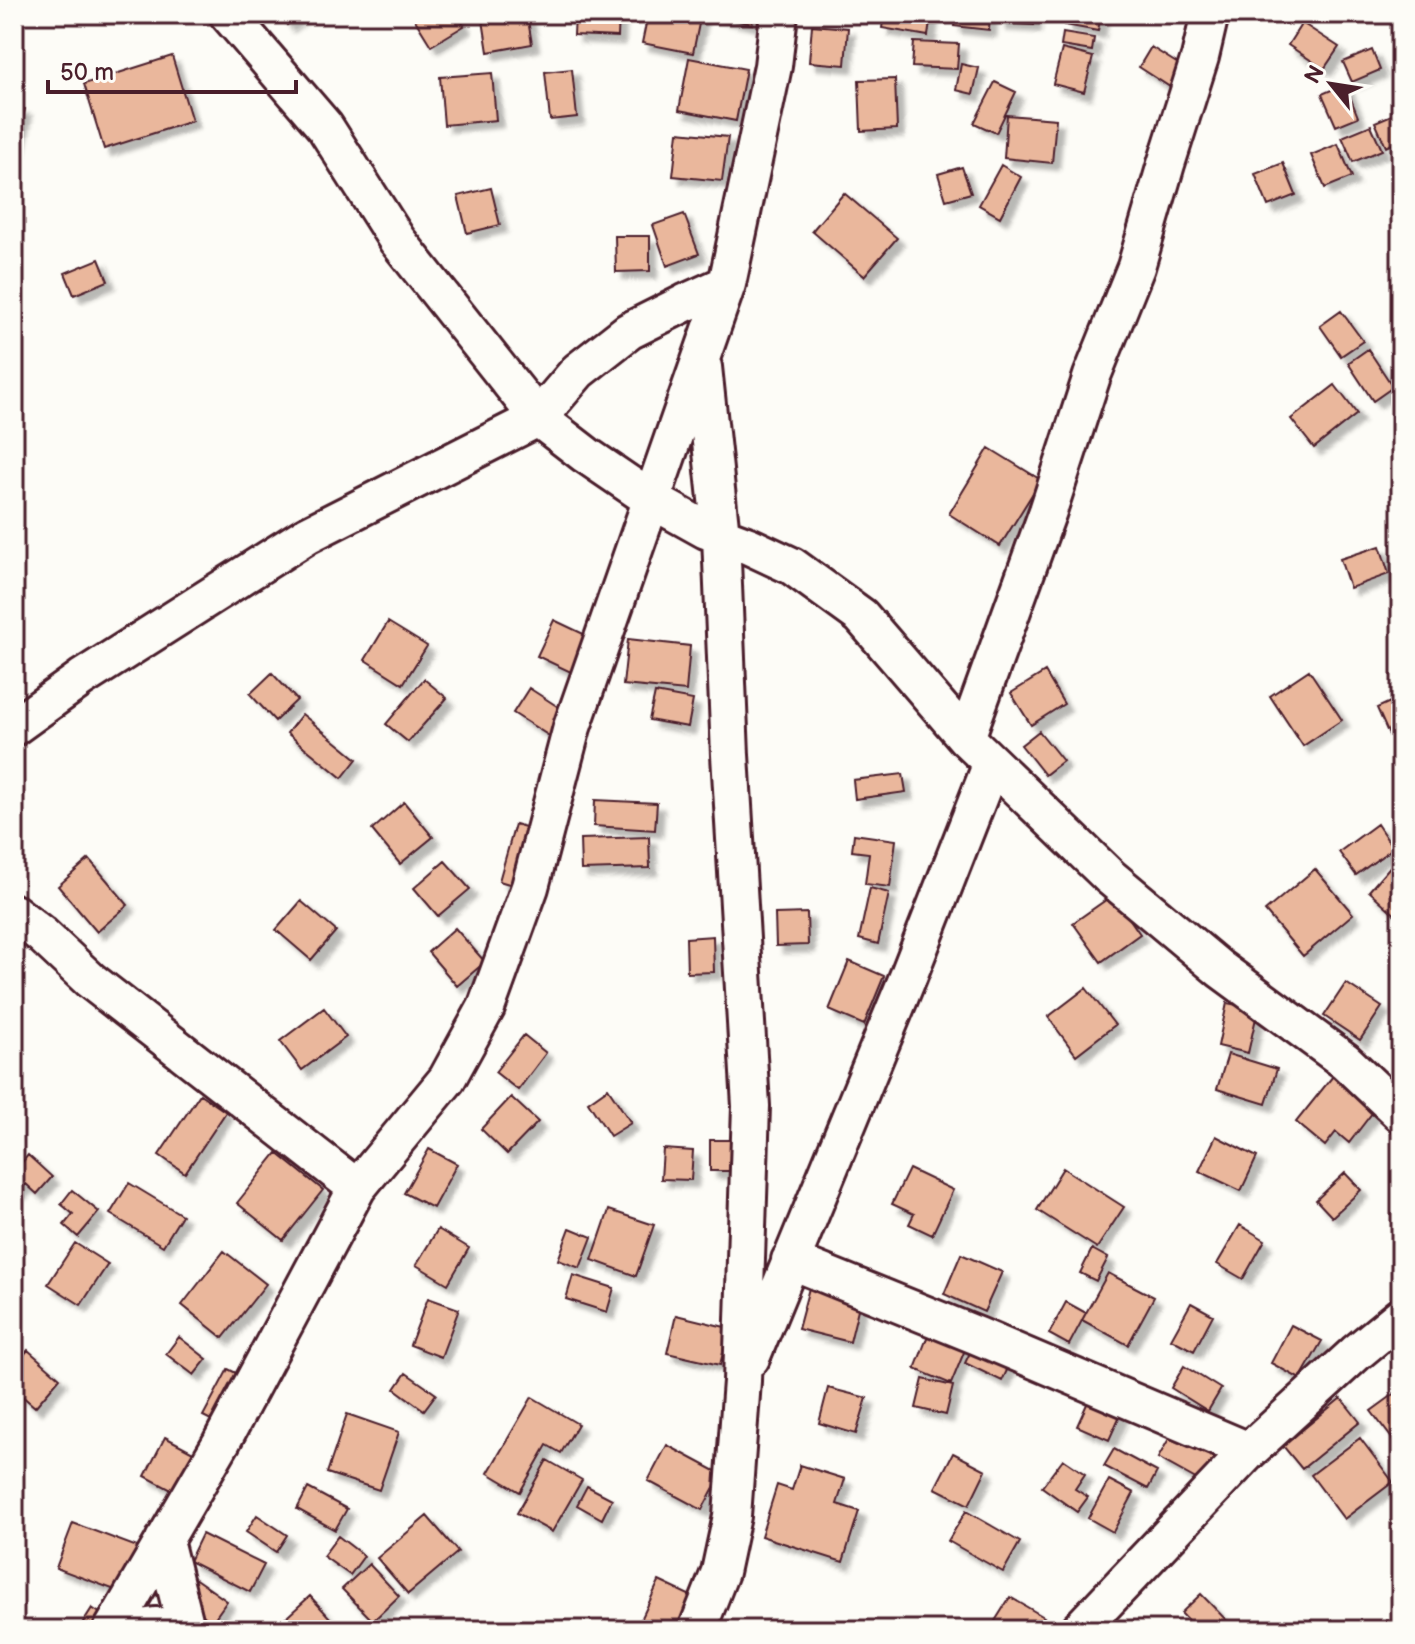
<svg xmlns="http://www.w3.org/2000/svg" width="1415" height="1644" viewBox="0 0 1415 1644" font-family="'Balsamiq Sans',sans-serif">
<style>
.building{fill:#eab79c;stroke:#4a1f2b;stroke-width:2;filter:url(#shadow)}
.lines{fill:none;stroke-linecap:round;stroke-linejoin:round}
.minor-casing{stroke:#4a1f2b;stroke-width:42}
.minor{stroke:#fdfcf7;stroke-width:36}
</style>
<defs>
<filter id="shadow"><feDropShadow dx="7" dy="7" stdDeviation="2" flood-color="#0004"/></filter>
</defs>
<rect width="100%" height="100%" fill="#fdfcf7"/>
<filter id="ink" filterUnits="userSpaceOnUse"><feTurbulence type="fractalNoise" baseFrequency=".0125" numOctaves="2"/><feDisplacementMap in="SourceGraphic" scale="16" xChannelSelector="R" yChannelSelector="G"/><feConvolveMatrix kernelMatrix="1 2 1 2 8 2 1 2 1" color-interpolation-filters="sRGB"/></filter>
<g filter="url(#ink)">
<path class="building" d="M280,14h22l-15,11z
M425,14h32l7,12 -33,20 -16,-26z
M482,14h45l5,30 -44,8z
M575,14h44l-1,23 -44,-2z
M648,14h53l-8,39 -51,-10z
M707,14h47l-2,10z
M884,14l47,1 -3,21 -46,-8z
M955,14h35l-1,16 -35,-4z
M999,14h35v11l-35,-2z
M1067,14h34l-3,17 -33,-6z
M1302,23l37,24 -15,22 -36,-24z
M812,25l36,3 -3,37 -36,-3z
M1063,33l31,5 -2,13 -31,-5z
M914,42l45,2 -2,25 -45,-2z
M1151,47l32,20 -13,20 -31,-20z
M1062,49l31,8 -9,35 -31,-8z
M1372,50l8,20 -28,12 -9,-20z
M172,56l20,65 -88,28 -20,-65z
M689,58l57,11 -10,52 -57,-11z
M961,64l18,4 -6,26 -17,-4z
M572,69l5,48 -27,3 -5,-48z
M492,73l4,47 -52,5 -4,-48z
M895,79l2,50 -36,2 -2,-51z
M995,82l21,10 -20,41 -22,-10z
M1345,84l13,33 -22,9 -14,-32z
M14,107l11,2 -9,41h-2z
M1401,111v29l-15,7 -11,-25z
M1007,115l49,4 -4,44 -48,-5z
M1371,125l11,25 -29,12 -11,-25z
M678,132l50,5 -6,44 -49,-5z
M1338,144l14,33 -27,11 -14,-33z
M1283,163l13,32 -28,11 -13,-32z
M1001,165l20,12 -21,40 -21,-12z
M962,167l9,26 -25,7 -8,-26z
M491,188l9,37 -33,8 -9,-37z
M844,193l53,45 -33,38 -52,-45z
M684,214l15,40 -32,12 -14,-41z
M615,236h35v35l-34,1z
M99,259l9,22 -34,14 -9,-22z
M1341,311l22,30 -22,15 -21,-30z
M1368,349l25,38 -20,14 -25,-38z
M1335,385l22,29 -43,34 -23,-29z
M1401,398v25l-11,-19z
M989,448l52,32 -41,66 -51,-32z
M1380,546l9,28 -39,14 -10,-29z
M554,620l38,18 -17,36 -38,-18z
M388,622l39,24 -24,38 -38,-24z
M628,639l62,7 -4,45 -63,-6z
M1309,670l33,50 -39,26 -33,-50z
M1045,672l19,32 -33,21 -20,-32z
M272,673l25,27 -22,21 -25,-27z
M424,679l23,19 -39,44 -22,-18z
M529,688l37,24 -15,25 -38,-24z
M655,693l38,7 -5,27 -39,-7z
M1401,697v44l-8,3 -16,-36z
M302,714l55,45 -15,19 -55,-45z
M1039,731l24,30 -18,14 -24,-30z
M903,774l3,18 -51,7 -2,-19z
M595,800l62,3 -2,27 -61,-4z
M404,802l29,35 -33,27 -28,-34z
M1401,809v19l-9,-13z
M515,824l24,7 -16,57 -24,-7z
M1377,824l16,24 -37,27 -17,-23z
M854,834l42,6 -6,47 -25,-3 4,-31 -17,-2z
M649,837l1,31 -69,2 -1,-31z
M89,859l39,46 -31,27 -39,-46z
M445,861l25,28 -32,27 -24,-28z
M1394,862l7,6v52l-32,-29z
M1315,869l38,45 -50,42 -38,-45z
M870,888l19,5 -11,51 -19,-5z
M1113,895l27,39 -39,28 -28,-39z
M301,901l35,30 -25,29 -35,-30z
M807,913l1,32 -32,1 -1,-32z
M455,928l30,34 -28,24 -29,-34z
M713,936l1,36 -27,1 -1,-35z
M849,961l35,15 -20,49 -35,-15z
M1346,983l36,24 -22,33 -36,-24z
M1086,988l29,37 -39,30 -28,-38z
M1227,1003l31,6 -10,44 -30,-7z
M324,1008l22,29 -44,33 -22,-29z
M524,1035l22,18 -28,37 -23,-18z
M1228,1054l49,15 -11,35 -49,-15z
M1337,1071l42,33 -30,39 -13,-11 -11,14 -29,-24z
M608,1088l23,35 -21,13 -22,-34z
M200,1094l26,18 -41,61 -26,-18z
M511,1097l27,25 -31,32 -26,-25z
M1216,1136l41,21 -16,34 -42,-20z
M710,1140h31v31h-31z
M429,1149l28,15 -24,44 -29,-15z
M663,1149l30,2 -2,29 -30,-1z
M277,1153l46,37 -40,50 -46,-37z
M28,1155l24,22 -15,17 -11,-10 -9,9 -3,-2v-19z
M1063,1168l61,39 -27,41 -60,-38z
M909,1169l44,21 -21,45 -23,-11 5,-10 -22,-10z
M1345,1173l16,17 -29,27 -16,-17z
M129,1183l53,32 -19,31 -53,-32z
M72,1190l27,22 -21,25 -14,-12 9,-11 -12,-10z
M609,1210l45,15 -18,51 -44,-16z
M1240,1225l25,15 -22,39 -26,-15z
M570,1228l22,9 -12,31 -22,-8z
M438,1229l31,19 -21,36 -32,-19z
M75,1243l33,21 -27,41 -33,-21z
M1092,1249l16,9 -12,23 -16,-8z
M224,1251l42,33 -43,54 -41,-33z
M961,1254l41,18 -18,40 -40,-18z
M1108,1273l46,24 -26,48 -46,-25z
M573,1275l41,13 -7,24 -41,-13z
M809,1288l51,13 -10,41 -52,-13z
M428,1298l31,11 -18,48 -31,-12z
M1066,1302l20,11 -17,32 -20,-11z
M1191,1303l22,12 -19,36 -23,-12z
M676,1315l53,13 -9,37 -53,-12z
M1291,1325l31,16 -22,38 -29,-16z
M930,1330l37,15 -16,39 -36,-15z
M980,1332l37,17 -15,32 -37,-18z
M179,1337l28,22 -13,16 -28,-21z
M28,1350l32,28 -25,29 -21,-18v-23z
M1184,1366l37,23 -13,22 -37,-23z
M228,1369l20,10 -25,47 -20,-10z
M406,1373l30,21 -12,16 -29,-21z
M923,1379l30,7 -7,29 -30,-7z
M828,1388l39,10 -11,36 -37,-11z
M1397,1392l4,5v39l-7,5 -23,-30z
M1091,1395l32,14 -14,31 -32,-14z
M532,1397l46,27 -17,29 -14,-8 -27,47 -32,-19z
M1341,1398l19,24 -58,47 -19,-23z
M347,1414l52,18 -20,58 -52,-17z
M1176,1426l45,25 -18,32 -45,-25z
M165,1437l30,16 -20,39 -30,-16z
M1360,1438l33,44 -49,37 -33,-44z
M667,1445l54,29 -19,36 -54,-29z
M1114,1449l43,23 -9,17 -44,-23z
M953,1453l33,17 -17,35 -34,-17z
M1063,1459l22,15 -10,15 13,8 -11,15 -35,-25z
M547,1460l35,20 -30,52 -35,-19z
M800,1465l45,14 -8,25 22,7 -16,51 -82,-26 16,-51 15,5z
M1109,1480l25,13 -21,39 -25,-14z
M587,1486l25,13 -10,20 -25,-14z
M308,1488l39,21 -12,21 -38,-21z
M966,1511l54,31 -17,30 -55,-31z
M257,1515l30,20 -11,17 -30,-20z
M427,1516l31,36 -50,42 -31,-36z
M73,1523l67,25 -17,45 -67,-25z
M202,1534l62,31 -14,27 -61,-31z
M338,1536l26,20 -14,19 -27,-19z
M369,1564l30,32 -26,25 -31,-32z
M180,1568l47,33 -15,21 -47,-33z
M659,1581l32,15 -15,34h-23l-14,-6z
M1201,1594l30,31 -5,5h-29l-16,-17z
M310,1596l31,34h-58l-5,-5z
M1010,1597l34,20 -8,13 -46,-1z
M92,1608l20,13 -6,9h-28z
M548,1622l14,8h-18z"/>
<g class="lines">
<g class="minor-casing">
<path id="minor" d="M228,14l97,113 72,113 141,178 48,37 66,45 54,30 43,16 43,20 69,50 105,122 144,139 110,92 125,92 56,53
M14,727l68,-49 225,-143 231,-117 40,-47 51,-40 56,-28 42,-19
M966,738l82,-227 44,-135 44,-109 30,-103 34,-107 10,-43
M14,913l28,22 48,45 267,208
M790,1260l188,76 271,115
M751,1358l157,-381 84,-214
M164,1540l22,88
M112,1630l109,-187 136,-255 90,-109 39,-71 44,-121 42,-160 155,-443 46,-218 6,-52
M127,1630l28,-4 31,2 4,2
M697,1630l23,-58 12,-56 10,-135 9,-275 -21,-351 -9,-219 -18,-169
M1079,1630l170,-179 107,-98 45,-37"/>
</g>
<use href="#minor" class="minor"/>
</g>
</g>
<rect width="1415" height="1644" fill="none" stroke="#fdfcf7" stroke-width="48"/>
<rect x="24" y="24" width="1367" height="1596" fill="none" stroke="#4a1f2b" stroke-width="3" filter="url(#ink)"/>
<g transform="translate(1331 84) rotate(300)" stroke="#fdfcf7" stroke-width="6" paint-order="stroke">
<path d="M0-6L14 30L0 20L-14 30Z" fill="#4a1f2b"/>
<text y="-12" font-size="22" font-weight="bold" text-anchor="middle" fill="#4a1f2b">N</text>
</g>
<path d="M48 80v12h248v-12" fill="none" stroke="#4a1f2b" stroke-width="4"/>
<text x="60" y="80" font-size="24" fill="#4a1f2b" stroke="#fdfcf7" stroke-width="6" paint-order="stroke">50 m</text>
</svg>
